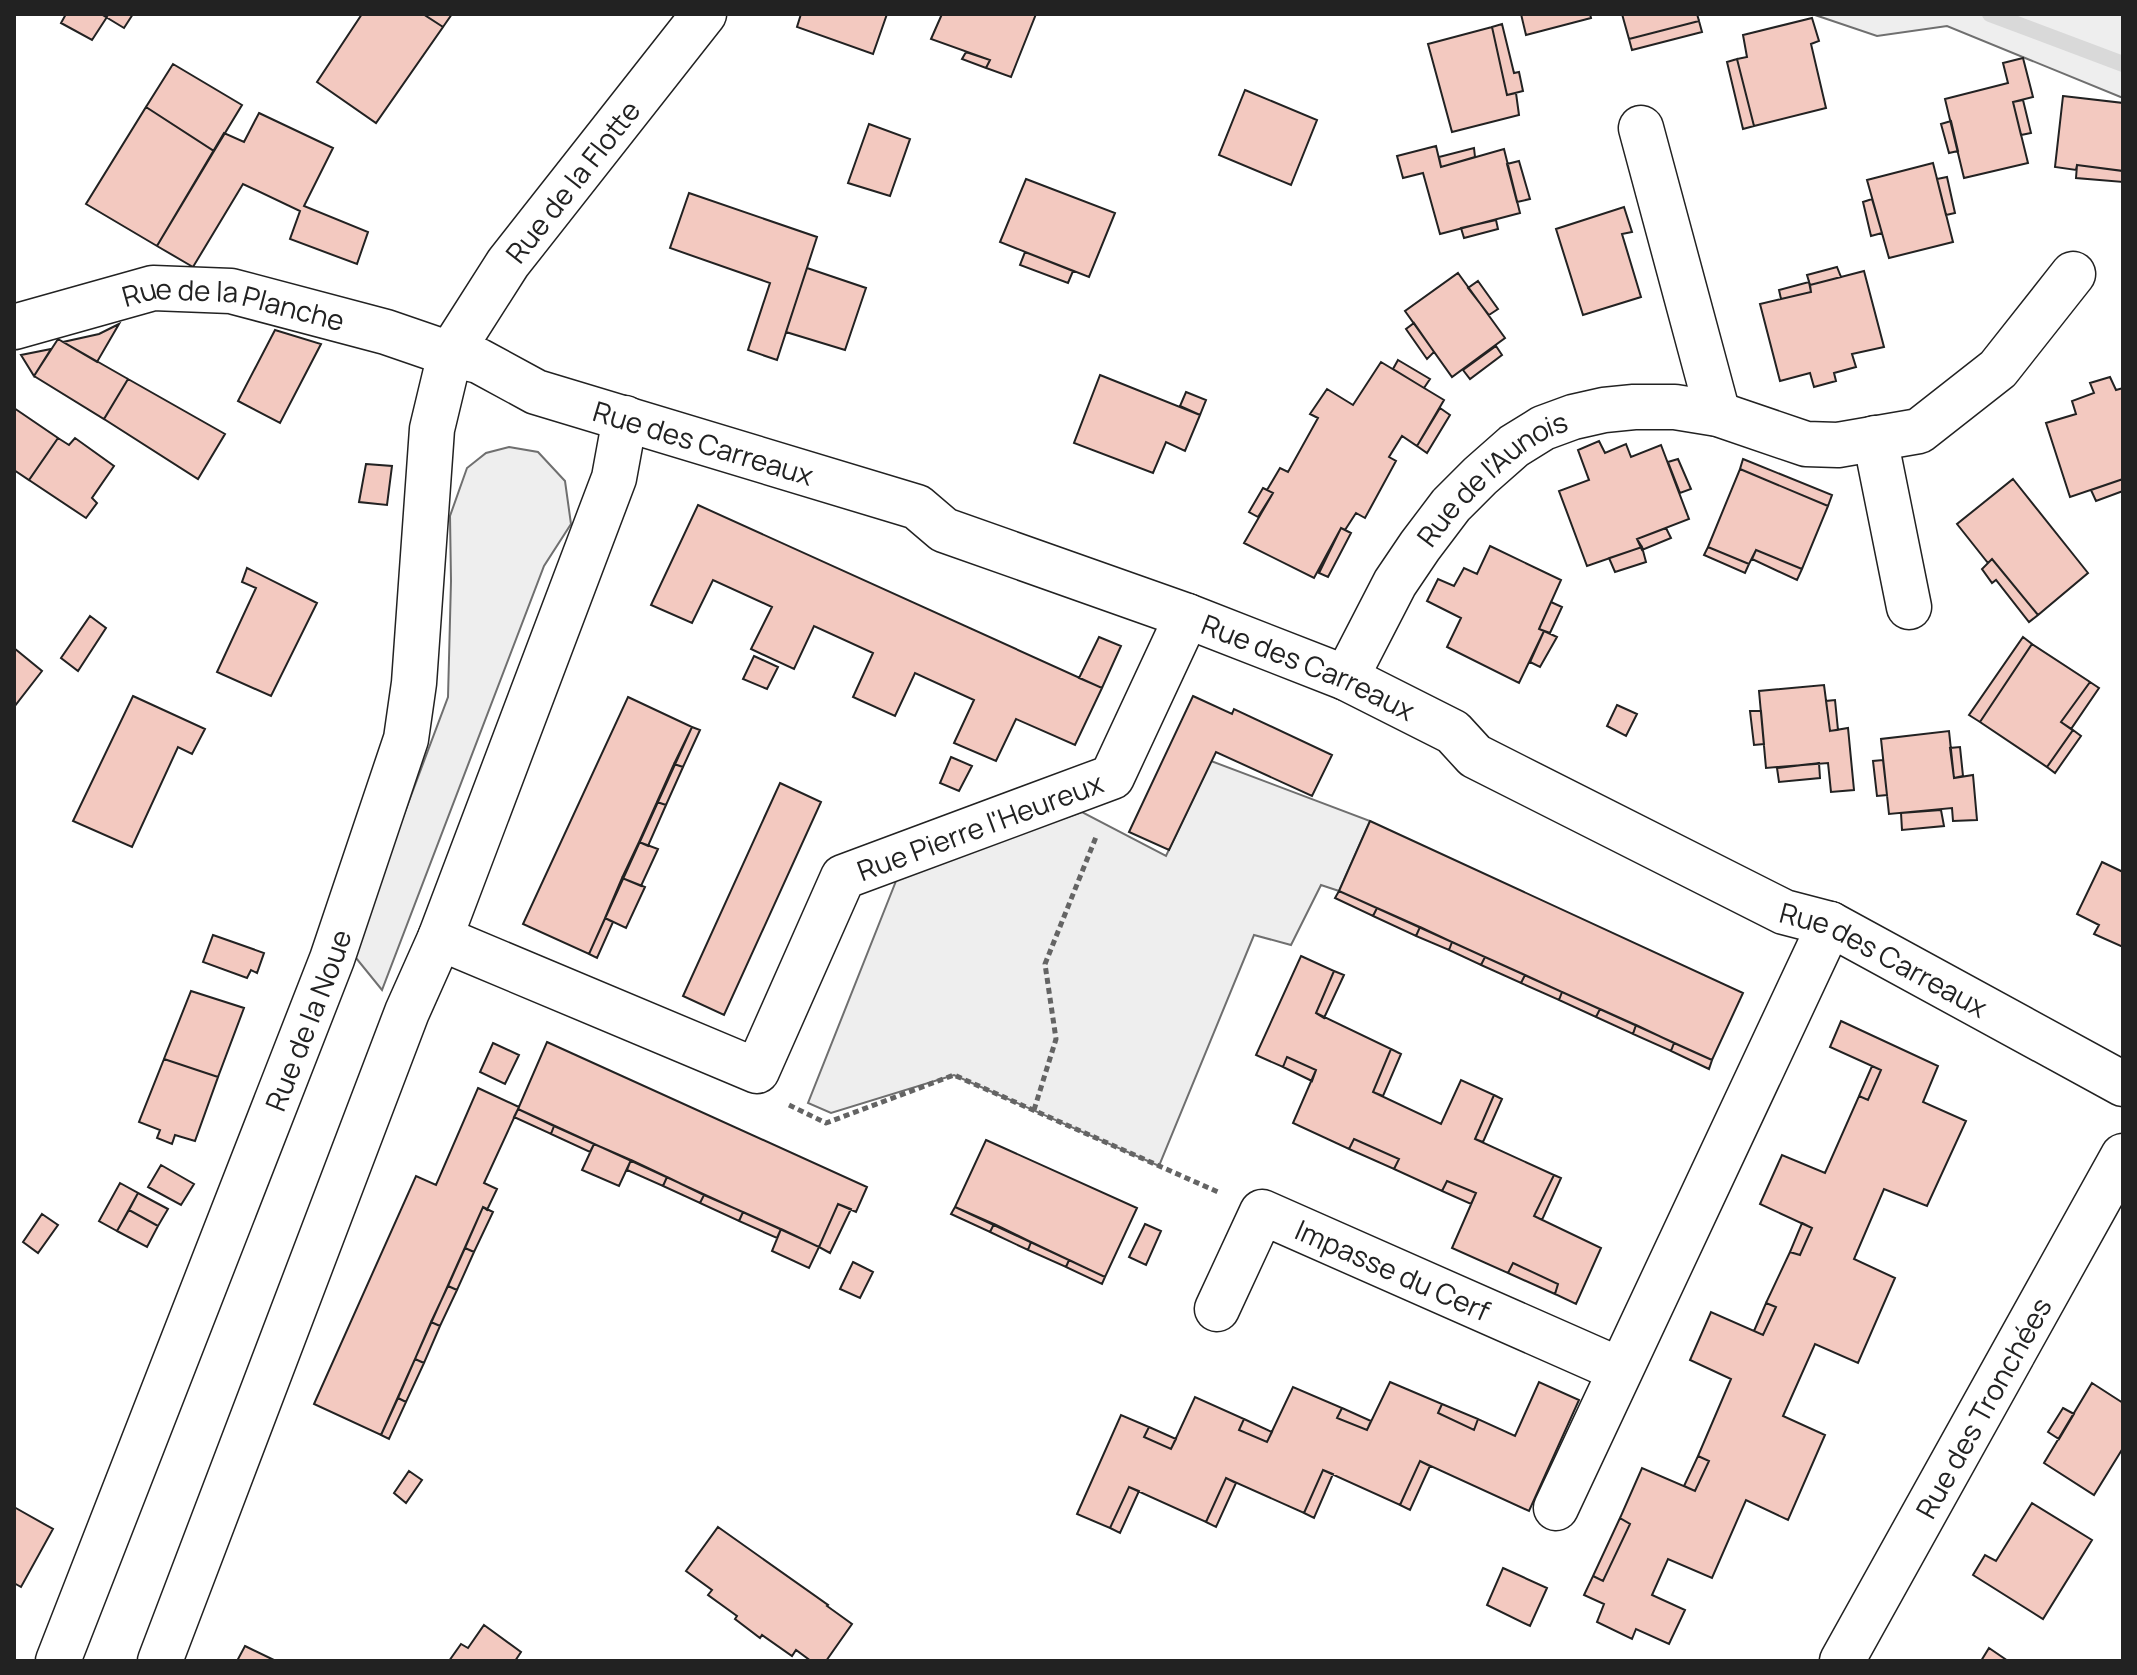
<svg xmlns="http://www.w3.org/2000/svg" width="2137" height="1675" viewBox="0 0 2137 1675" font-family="Manrope,sans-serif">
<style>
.green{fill:#eee;stroke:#6f6f6f;stroke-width:2}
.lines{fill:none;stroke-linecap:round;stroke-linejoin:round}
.stream{stroke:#d9d9d9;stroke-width:16}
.building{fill:#f3c9c0;stroke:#222;stroke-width:2}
.minor-casing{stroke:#222;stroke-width:47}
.path{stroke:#646464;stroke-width:5;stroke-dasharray:6 4;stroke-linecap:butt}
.minor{stroke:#fff;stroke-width:44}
.labels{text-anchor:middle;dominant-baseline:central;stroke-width:6;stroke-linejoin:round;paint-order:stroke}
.street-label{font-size:28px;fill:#222;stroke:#fff}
</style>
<rect width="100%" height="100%" fill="#fff"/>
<path class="green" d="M1812,14h311v84l-176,-72 -70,10z
M509,447l29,5 27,29 6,43 -27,42 -162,424 -30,-37 96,-256 3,-116 -1,-65 17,-48 19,-15z
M1211,761l159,60 -31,70 -18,-6 -30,60 -37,-10 -95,231 -205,-91 -123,38 -23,-10 90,-227 184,-64 84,44z"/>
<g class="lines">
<path class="stream" d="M1990,14l133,50"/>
</g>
<path class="building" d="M66,14h35l6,3 -15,23 -31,-17z
M101,14h32l-9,14z
M362,14h61l20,13 -67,96 -59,-41z
M423,14h29l-9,13z
M801,14h86l-14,40 -76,-27z
M942,14h94l-25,63 -25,-9 4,-8 -59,-21z
M1521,14h69l1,4 -65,17z
M1622,14h75l2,7 -70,18z
M1812,18l7,23 -8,3 15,64 -72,18 -17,-67 10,-2 -4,-22z
M1699,21l3,11 -70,18 -3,-11z
M1502,24l12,49 5,-1 4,19 -16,4 -15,-68z
M1492,27l15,68 9,-2 3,22 -67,17 -24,-88z
M966,52l24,8 -4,8 -24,-9z
M2023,58l10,39 -20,5 15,61 -64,15 -19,-79 63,-16 -5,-20z
M1737,59l17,67 -11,3 -16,-67z
M173,64l69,41 -28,46 -68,-44z
M1245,90l72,30 -26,65 -72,-30z
M2063,96l60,7v68l-46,-6 -1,5 -21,-3z
M2023,100l8,33 -10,2 -8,-33z
M146,107l68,44 -57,95 -71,-42z
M259,113l74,35 -29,58 64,26 -11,32 -67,-25 10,-28 -57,-27 -50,83 -36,-21 67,-113 20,9z
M1951,121l7,30 -9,2 -8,-29z
M869,124l41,15 -20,57 -42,-13z
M1436,146l5,21 63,-18 16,64 -80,21 -17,-61 -20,5 -6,-22z
M1474,148l1,9 -34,10 -2,-10z
M1519,161l11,38 -13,3 -10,-38z
M1933,163l20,79 -64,16 -22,-78z
M2077,165l46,6v11l-47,-4z
M1947,177l8,36 -9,2 -9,-36z
M1026,179l89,34 -26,64 -89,-35z
M689,193l128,44 -40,123 -29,-10 22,-67 -100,-35z
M1872,199l10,34 -11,3 -8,-34z
M1624,207l8,25 -10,2 19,63 -58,18 -27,-86z
M1496,220l2,9 -34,9 -3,-10z
M1025,252l48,19 -5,12 -48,-18z
M1837,267l4,10 -31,8 -3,-10z
M807,268l59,20 -21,62 -59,-18z
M1864,271l20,76 -32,7 4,13 -22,6 2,8 -22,6 -4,-14 -30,8 -20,-77 51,-12 -1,-7z
M1458,273l47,65 -53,39 -47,-66z
M1478,281l20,28 -9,6 -21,-27z
M1809,282l2,10 -30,7 -2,-9z
M1414,323l20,29 -7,7 -21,-30z
M119,324l-22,38 -34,-20 36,-8z
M275,330l46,14 -41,79 -42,-22z
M58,339l70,40 -24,40 -70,-43z
M1496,346l6,9 -32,24 -7,-9z
M51,349l-17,27 -13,-21z
M1398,360l32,19 -6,9 -31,-19z
M1381,362l63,38 -27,46 -15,-10 -13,21 7,4 -31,57 -9,-5 -11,17 -4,-2 -27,50 -70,-35 29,-50 -6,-3 13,-22 8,4 30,-54 -8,-4 17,-25 26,16z
M1100,375l100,40 -15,36 -19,-9 -13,31 -79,-30z
M2110,377l6,13 7,-2v91l-53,18 -24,-74 30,-9 -4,-13 22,-8 -4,-10z
M128,379l97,55 -27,45 -94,-60z
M1186,392l20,8 -6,15 -20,-9z
M14,408l44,30 -29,42 -15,-10z
M1440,408l10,7 -23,38 -10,-7z
M58,438l11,7 6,-7 39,28 -22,32 5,5 -11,15 -57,-38z
M1599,441l6,12 21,-9 5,13 30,-12 28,74 -52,20 5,8 -55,19 -28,-75 30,-11 -11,-30z
M1678,459l13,30 -11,4 -12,-31z
M1743,459l89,36 -4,11 -88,-37z
M366,464l26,2 -5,39 -28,-3z
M1740,469l88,37 -26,63 -46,-19 -7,14 -41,-17z
M2013,479l75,94 -50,42 -46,-56 -4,4 -31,-39z
M2123,479v12l-27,10 -5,-11z
M1263,488l10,5 -15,24 -9,-5z
M698,505l404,183 -27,57 -59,-26 -20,42 -42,-18 20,-43 -59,-27 -20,43 -42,-19 20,-44 -59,-27 -20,43 -43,-20 21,-42 -59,-27 -21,43 -41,-18z
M1341,528l10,5 -23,44 -9,-4z
M1666,528l5,10 -29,12 -5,-11z
M1490,546l71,34 -22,49 5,2 -25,52 -72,-36 14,-29 -34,-17 11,-22 16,7 10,-18 13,6z
M1642,547l4,15 -31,10 -6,-14z
M1708,547l41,17 -4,9 -41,-18z
M1756,550l46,19 -5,11 -45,-21z
M1992,559l46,56 -9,7 -33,-42 -4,3 -10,-14z
M247,568l70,35 -46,93 -54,-24 39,-84 -14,-6z
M1551,602l11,5 -12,26 -11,-4z
M90,616l16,12 -28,43 -17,-13z
M1544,631l13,6 -17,30 -10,-5z
M1099,637l22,9 -19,42 -23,-10z
M2023,637l9,7 -52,78 -11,-7z
M2032,644l58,38 -29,40 12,8 -26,37 -67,-45z
M14,648l28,23 -28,36z
M754,656l24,11 -11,22 -24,-10z
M2090,682l9,6 -28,41 -10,-7z
M1824,685l6,46 18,-3 6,62 -23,2 -3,-29 -62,5 -7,-77z
M133,696l72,33 -13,25 -14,-7 -46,100 -59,-26z
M1193,696l39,18 2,-5 98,46 -20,41 -96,-44 -47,98 -40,-18z
M628,697l64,30 -103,227 -66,-30z
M1835,700l3,30 -8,1 -4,-30z
M1617,705l20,9 -11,22 -19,-10z
M1750,711h11l3,33 -10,1z
M692,727l8,3 -17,37 -9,-3z
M2073,730l8,6 -26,37 -8,-6z
M1949,731l5,47 19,-3 4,45 -24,1 -1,-13 -63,6 -8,-75z
M1960,747l3,29 -9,2 -4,-30z
M951,757l21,9 -13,25 -19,-8z
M1883,760l4,35 -10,1 -4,-35z
M1819,763l1,15 -41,4 -2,-14z
M674,764l9,3 -17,38 -9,-3z
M780,783l41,19 -97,213 -41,-19z
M657,802l9,3 -18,41 -9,-4z
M1941,810l3,16 -42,4 -1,-17z
M1370,821l373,172 -31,67 -373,-169z
M639,842l19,7 -17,37 -19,-8z
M2102,862l21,10v75l-29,-13 5,-9 -22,-11z
M622,878l23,9 -19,41 -21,-10z
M1339,891l38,17 -4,8 -38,-18z
M1377,908l43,19 -4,9 -43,-20z
M605,918l8,4 -16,36 -8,-4z
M1420,927l32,15 -3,8 -33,-14z
M213,935l51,18 -7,20 -6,-3 -4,8 -44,-16z
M1452,942l33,15 -4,8 -32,-15z
M1301,956l33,15 -18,42 75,36 -18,43 68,32 20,-44 33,15 -19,44 79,36 -20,41 67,32 -25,56 -21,-10 3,-10 -45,-21 -5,10 -56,-25 24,-55 -29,-12 -5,10 -48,-22 5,-10 -45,-20 -5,10 -56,-26 23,-53 -29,-13 -4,10 -27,-12z
M1485,957l40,18 -4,8 -40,-18z
M1334,971l10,4 -20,43 -8,-5z
M1525,975l37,17 -3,8 -38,-17z
M191,991l53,17 -26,69 -54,-18z
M1562,992l38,17 -4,8 -37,-17z
M1600,1009l36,16 -3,9 -37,-17z
M1841,1021l97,45 -15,36 43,19 -39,85 -43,-17 -30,70 41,19 -37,85 -43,-19 -32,72 42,19 -37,85 -42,-20 -34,78 -44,-19 -16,36 33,15 -16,34 -33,-15 -4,10 -35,-17 7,-18 -20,-9 9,-19 10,5 27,-57 -10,-6 22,-50 53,23 14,-30 -11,-5 33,-77 -41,-19 21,-48 52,23 13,-28 -10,-4 24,-51 10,3 12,-27 -52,-24 22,-49 43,18 34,-77 9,4 13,-30 -51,-23z
M1636,1025l38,18 -3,8 -38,-17z
M547,1042l320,145 -11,25 -18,-8 -19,43 -301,-138z
M493,1043l26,12 -14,29 -25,-12z
M1674,1043l38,17 -3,9 -38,-18z
M1391,1049l10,5 -18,42 -10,-4z
M1287,1057l29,13 -4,11 -29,-14z
M164,1059l54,18 -23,64 -20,-6 -3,9 -15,-6 3,-8 -21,-8z
M1872,1066l9,4 -13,30 -9,-4z
M478,1088l41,19 -35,76 13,6 -10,21 -4,-3 -102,228 -67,-31 102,-228 20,9z
M1494,1095l8,4 -19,43 -8,-3z
M518,1109l36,17 -3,8 -37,-17z
M554,1126l40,18 -4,8 -39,-18z
M1354,1139l45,20 -5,10 -45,-20z
M986,1140l151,68 -32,69 -150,-70z
M594,1144l37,16 -12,26 -37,-16z
M631,1160l36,17 -4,9 -36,-16z
M161,1165l33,19 -13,21 -33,-18z
M1554,1175l7,3 -19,42 -8,-4z
M667,1177l37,18 -4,8 -37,-17z
M1447,1181l29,12 -5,11 -29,-13z
M120,1183l18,10 -21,38 -18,-10z
M138,1193l30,16 -10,17 -29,-16z
M704,1195l39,17 -4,9 -39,-18z
M838,1204l13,5 -21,44 -11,-6z
M483,1207l10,5 -19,40 -9,-4z
M955,1207l39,17 -4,8 -39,-18z
M129,1210l29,16 -11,21 -30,-16z
M743,1212l38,17 -4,9 -38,-17z
M42,1214l16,11 -20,28 -15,-11z
M1802,1223l10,5 -12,27 -10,-3z
M994,1224l37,18 -3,8 -38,-18z
M1145,1224l16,7 -15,34 -17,-8z
M781,1229l38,18 -10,21 -37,-17z
M1031,1242l38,18 -3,7 -38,-17z
M465,1248l9,4 -17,38 -9,-4z
M1069,1260l36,17 -3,7 -36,-17z
M853,1262l20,10 -13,26 -20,-9z
M1513,1263l45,21 -3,10 -47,-21z
M448,1286l9,4 -17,36 -9,-4z
M1766,1303l10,4 -13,28 -9,-4z
M431,1322l9,4 -16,37 -9,-4z
M415,1359l9,4 -18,39 -8,-4z
M1390,1382l52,22 -4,9 36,17 4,-11 37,17 24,-54 40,18 -50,111 -109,-50 -20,44 -77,-35 -19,43 -78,-35 -20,44 -77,-35 -19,41 -33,-14 44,-99 28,12 -5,10 27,12 24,-52 49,22 -5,11 28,12 26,-55 49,21 -5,10 30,12z
M2092,1383l31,20v45l-29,47 -50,-32z
M398,1398l8,4 -17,37 -8,-4z
M1442,1404l36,15 -4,11 -36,-17z
M1342,1408l29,13 -4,9 -30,-12z
M2063,1408l11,6 -15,25 -11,-7z
M1244,1419l28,13 -5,10 -28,-12z
M1149,1427l27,12 -5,10 -27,-12z
M1698,1456l11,5 -14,30 -11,-5z
M1420,1461l10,5 -20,44 -10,-5z
M1323,1470l10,4 -19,44 -10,-5z
M409,1471l13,9 -16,23 -12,-10z
M1226,1478l10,5 -20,44 -10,-5z
M1129,1487l10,4 -19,42 -10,-5z
M2032,1503l60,37 -49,79 -70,-44 12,-20 11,6z
M14,1507l39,22 -32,58 -7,-4z
M1620,1518l10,6 -27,57 -10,-5z
M718,1527l110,78 -1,1 25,18 -26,37h-15l-15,-11 -4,6 -30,-21 -2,3 -25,-19 2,-3 -29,-21 4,-5 -26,-19z
M1503,1568l44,20 -17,38 -43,-21z
M484,1625l37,27 -6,9h-66l12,-17 7,4z
M245,1646l31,15h-39z
M1989,1648l19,13h-27z"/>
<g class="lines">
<g class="minor-casing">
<g id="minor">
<path d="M1641,128l77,286"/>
<path id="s1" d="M14,327l139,-39 78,3 155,41 64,22 29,7 57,31 381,115 27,23 243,86 159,62 107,54 22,24 309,156 46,12 293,160"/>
<path d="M1875,438l34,169"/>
<path id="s2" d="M1346,678l49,-95 25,-37 31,-41 29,-29 34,-30 29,-18 30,-11 31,-7 30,-3h41l43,7 88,30 32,1 81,-14 79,-62 75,-95"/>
<path id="s3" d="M440,938l317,133 86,-194 269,-100 75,-161"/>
<path id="s4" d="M1217,1309l45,-97 358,158"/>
<path d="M1556,1508l274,-584"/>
<path id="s5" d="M58,1661l274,-702 74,-220 8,-56 18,-254 18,-75 58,-91 196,-249"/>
<path d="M160,1661l247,-649 33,-74 174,-460 11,-60"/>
<path id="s6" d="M1842,1661l281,-505"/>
</g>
</g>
<path class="path" d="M789,1105l37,18 128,-48 264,117
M1034,1110l22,-71 -11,-75 51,-127"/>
<use href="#minor" class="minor"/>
</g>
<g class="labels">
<g class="street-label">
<text stroke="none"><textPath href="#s5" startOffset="1586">Rue de la Flotte</textPath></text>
<text stroke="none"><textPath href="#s1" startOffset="226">Rue de la Planche</textPath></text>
<text stroke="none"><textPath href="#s1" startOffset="720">Rue des Carreaux</textPath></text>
<text stroke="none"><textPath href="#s2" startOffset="252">Rue de l'Aunois</textPath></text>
<text stroke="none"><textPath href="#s1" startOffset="1368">Rue des Carreaux</textPath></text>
<text stroke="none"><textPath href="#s3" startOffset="702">Rue Pierre l'Heureux</textPath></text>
<text stroke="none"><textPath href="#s1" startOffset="2016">Rue des Carreaux</textPath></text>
<text stroke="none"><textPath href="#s5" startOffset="688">Rue de la Noue</textPath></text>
<text stroke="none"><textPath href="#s4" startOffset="250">Impasse du Cerf</textPath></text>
<text stroke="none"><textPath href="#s6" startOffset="290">Rue des Tronchées</textPath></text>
</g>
</g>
<rect width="2137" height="1675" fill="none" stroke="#222222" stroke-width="32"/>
</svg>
